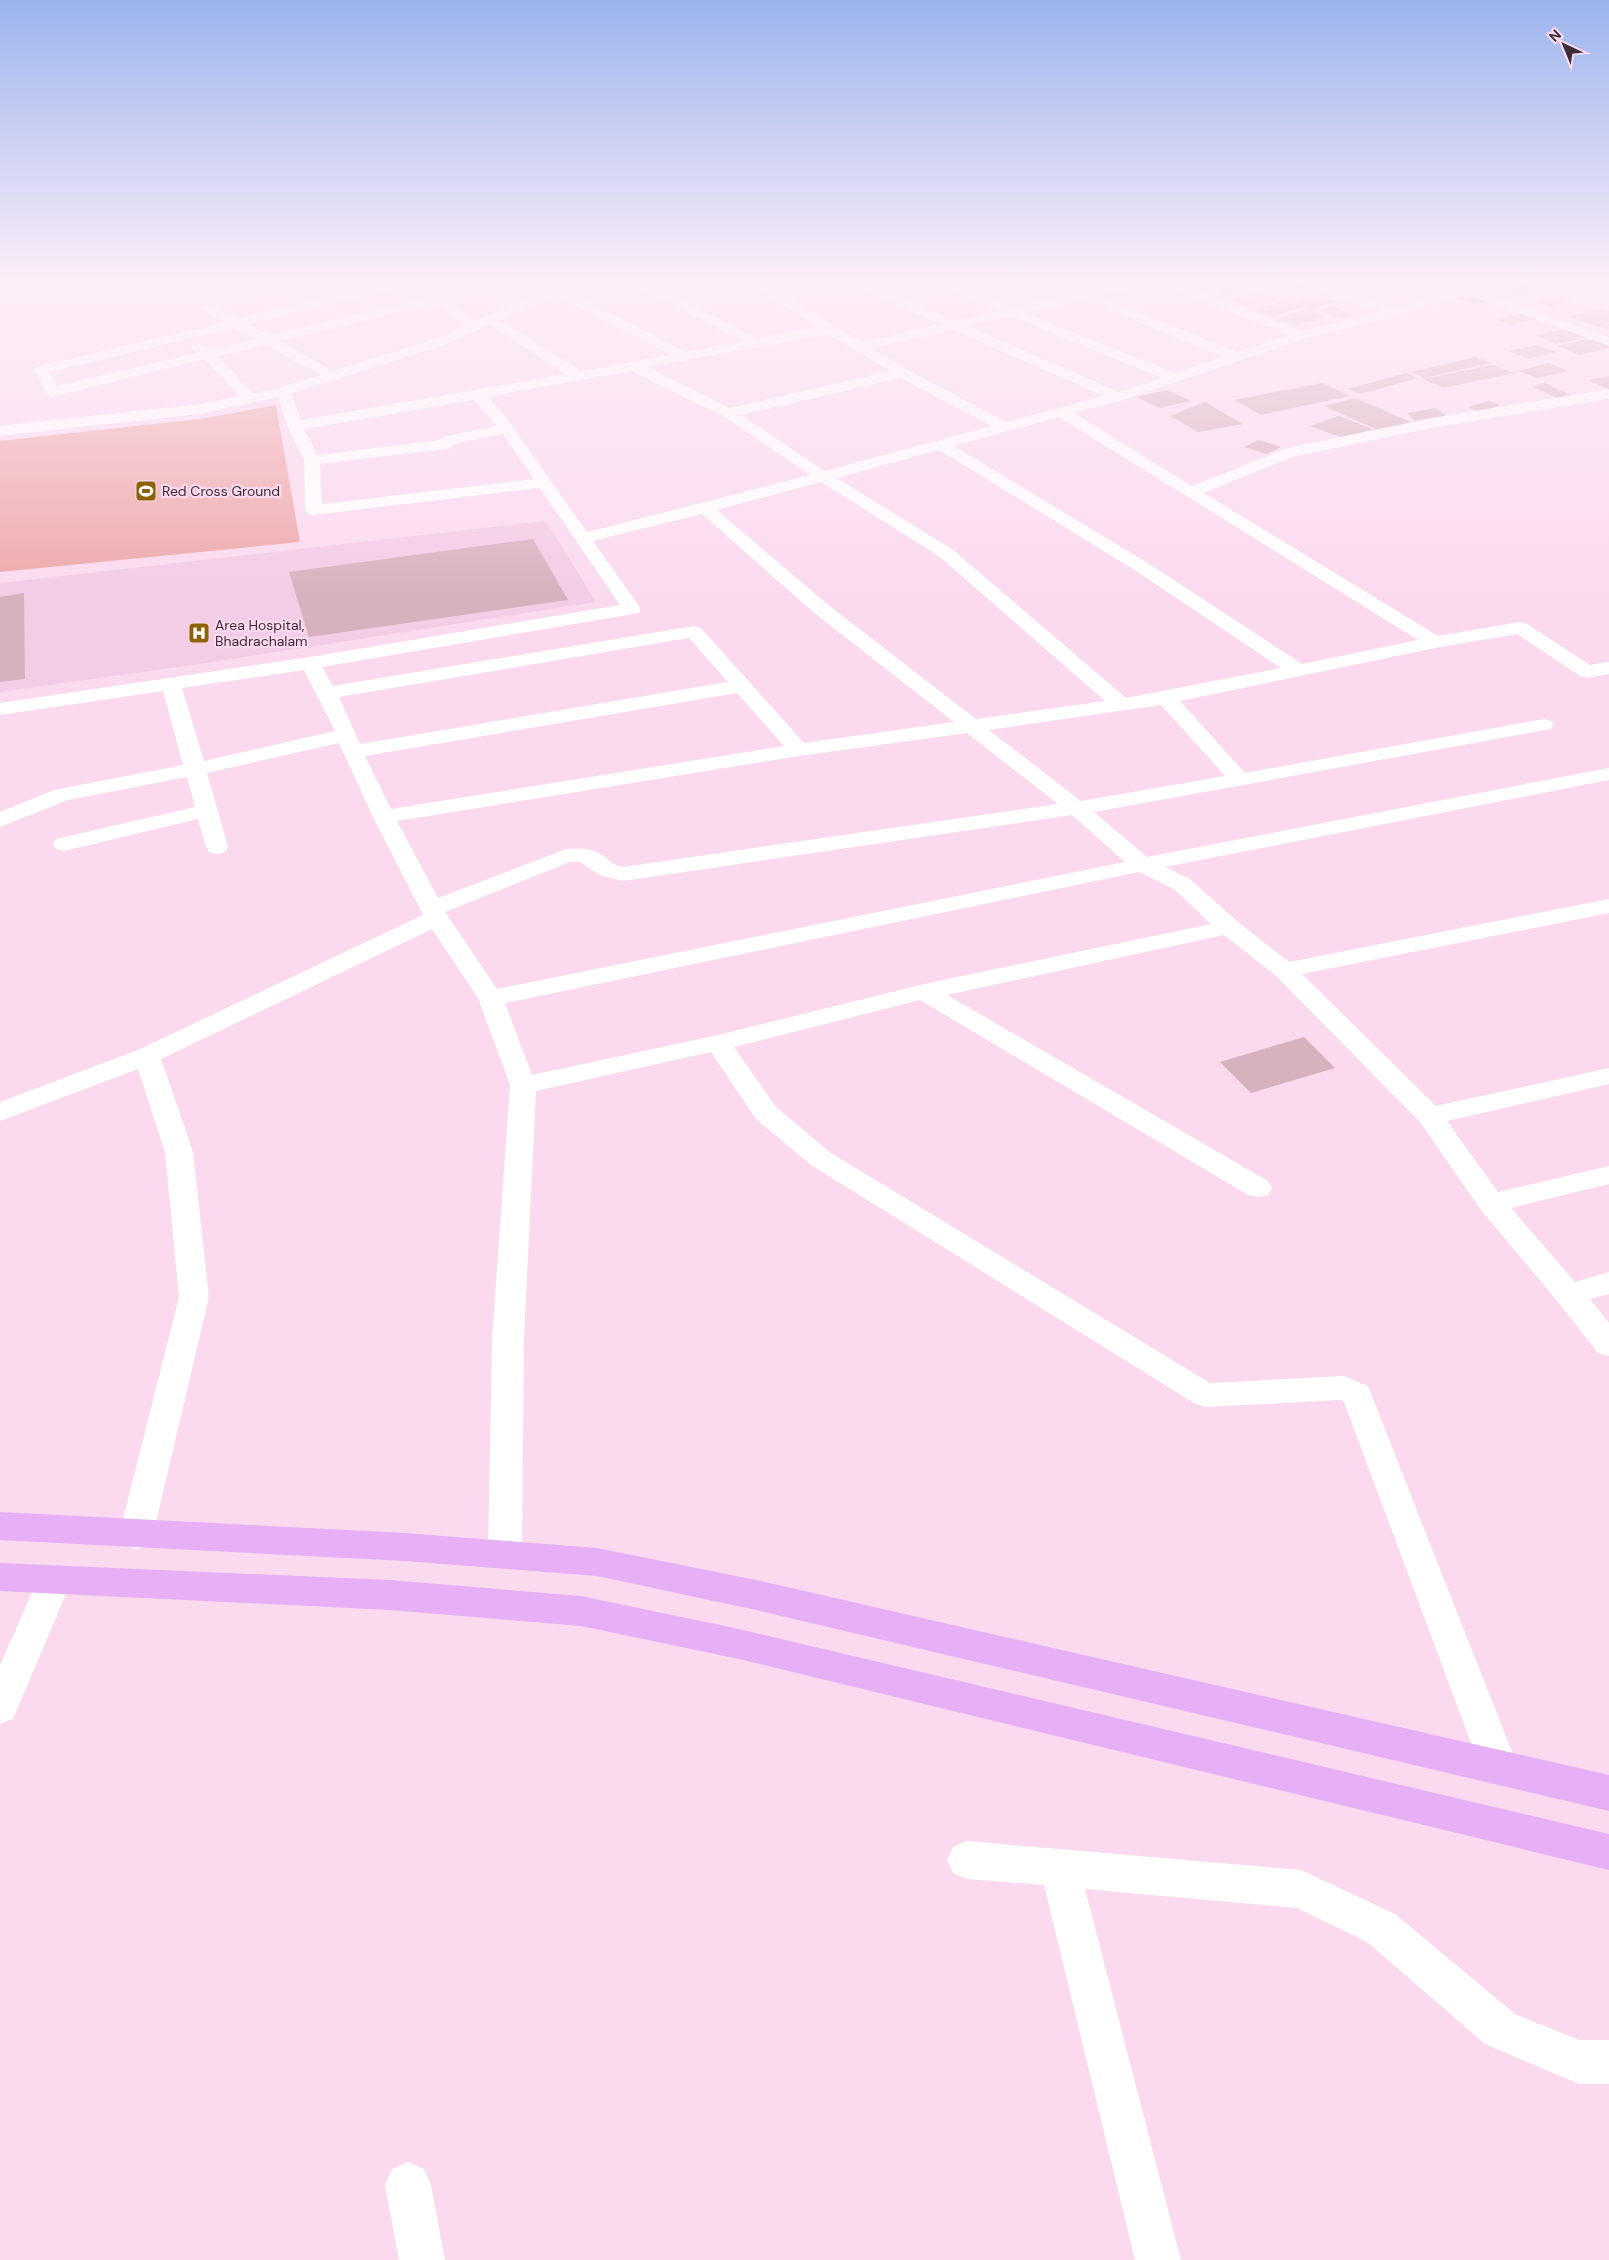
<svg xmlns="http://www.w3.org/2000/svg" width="1609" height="2260" viewBox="0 0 1609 2260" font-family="'DM Sans',sans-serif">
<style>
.built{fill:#f3cce6}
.green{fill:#eda8a9}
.building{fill:#d7b1bd}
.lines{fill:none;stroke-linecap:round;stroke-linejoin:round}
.minor{fill:#fff;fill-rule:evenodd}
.tertiary{fill:#fff;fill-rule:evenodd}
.trunk{fill:#e6aff6;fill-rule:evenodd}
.labels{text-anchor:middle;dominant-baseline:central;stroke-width:4.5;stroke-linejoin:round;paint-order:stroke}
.far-poi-label{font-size:14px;fill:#3b2e37;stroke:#fbdaf0;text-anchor:start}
</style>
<rect width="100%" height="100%" fill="#fbdaf0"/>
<path class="built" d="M546,521l50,81 -397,62 -199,28v-109z"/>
<path class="green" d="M276,405l24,137 -300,30v-131l201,-22z"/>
<path class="building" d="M1229,282l-24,7 -18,-6v-1z
M1236,282l13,6 -25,9 -11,-7z
M1277,282h17l16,6 -27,7 -24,-7z
M1502,282h17l23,7 -23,7 -31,-9z
M1254,290l25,9 -35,7 -15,-6z
M1314,293l23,9 -25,6 -16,-6z
M1470,293l20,8 -18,3 -19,-7z
M1557,296l15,4 -19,7 -15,-5z
M1285,300l21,6 -31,10 -21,-6z
M1333,306l19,9 -9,3 -25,-7z
M1599,308l10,2v13l-5,1h5v6l-41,-13z
M1309,309l19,8 -34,8 -19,-7z
M1521,313l16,6 -27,6 -16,-6z
M1565,329l22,8 -31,7 -21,-9z
M1592,338l17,7v3l-29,7 -23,-9z
M1537,345l19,7 -28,7 -19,-8z
M1475,357l16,6 -67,15 -13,-6z
M1548,363l20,8 -31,7 -19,-7z
M1492,365l23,8 -72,15 -20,-9z
M1406,373l12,5 -58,16 -12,-5z
M1609,376v14l-21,-10z
M1322,383l28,13 -89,19 -27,-15z
M1544,383l29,13 -14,3 -26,-12z
M1167,390l24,11 -31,7 -24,-11z
M1355,398l56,24 -31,9 -56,-25z
M1488,401l12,4 -20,7 -13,-5z
M1205,402l38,22 -45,8 -28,-16z
M1436,408l10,8 -31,5 -8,-8z
M1339,416l34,13 -29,9 -34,-12z
M1259,440l22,7 -14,7 -23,-7z
M533,539l35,61 -259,37 -20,-65z
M24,593l1,86 -25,3v-85z
M1304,1037l31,31 -84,25 -31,-31z"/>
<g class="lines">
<path class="minor" d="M389,282h25l-1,3 -164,39 20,11 156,-37 -10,-8 7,-4 20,10 39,30 -2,3h-10l-34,-25 -155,37 58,33 2,3 -2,3 -5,1 -68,-36 -47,11 40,43 -3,3h-10l-40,-43 -153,38 -5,-2 -13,-25 2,-3 188,-45 -21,-12 -2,-3 7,-4 31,15zM235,328l20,11 -44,10 -15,-7 -7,4 8,7 -140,33 -7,-14z
M630,282h17l110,56 61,-11 -71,-45h16l99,60 78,-18 -90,-42h18l88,39 42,-10 -65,-29h19l61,25 57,-13 -24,-12h19l20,9 36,-9h25l-1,3 -47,11 139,56 52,-17 -132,-53h19l127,49 78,-20 -76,-26 -1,-3h20l71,26 71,-22 143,51v9l-143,-52 -66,21 -93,23 -184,62 -49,13 118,73 95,-38 145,-30 177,-29v10l-177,29 -140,29 -88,36 234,143 82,-14 7,2 63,41 19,-3v12l-22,4 -7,-2 -63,-42 -82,14 -255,53 65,72 299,-54 7,2 3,4 -3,4 -457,83 53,45 462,-89v12l-444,87 25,12 48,43 51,40 320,-63v14l-307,61 134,132 173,-38v16l-162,37 51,71 111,-26v18l-98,24 64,74 34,-10v22l-19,5 19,24v33l-11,-3 -40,-51 -77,-92 -61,-88 -145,-147 -51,-40 -277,60 321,186 4,7 -4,7 -10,2 -10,-2 -328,-195 -186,47 42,60 55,46 379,230 134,-7 24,10 150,381 -5,12 -14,5 -14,-5 -5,-12 -136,-365 -3,-2 -136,7 -11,-4 -383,-238 -55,-46 -45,-67 -175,39 -12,248 -2,216 -5,10 -12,4 -12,-4 -5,-10 4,-216 18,-254 -32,-87 -46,-69 -271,130 32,93 16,145 -56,238 -5,10 -12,4 -12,-4 -5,-10 60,-238 -14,-145 -27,-83 -138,52v-19l138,-52 285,-135 -50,-98 -34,-74 -132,30 21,74 -3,5 -8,2 -8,-2 -3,-5 -8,-28 -134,32 -8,-2 -3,-5 3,-5 139,-32 -8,-30 -119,23 -68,27v-15l54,-22 129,-25 -20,-74 -163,24v-12l310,-46 310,-52 -80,-117 -226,27 -6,-1 -3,-4 -1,-50 -17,-34 -10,-35 2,-3h10l12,32 265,-46 -80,-52 -2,-3 7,-4 90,56 89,-16 -116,-61 -2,-3 2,-3 5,-1 127,65 55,-11zM1083,299l140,58 -48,16 -149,-60zM1011,316l150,62 -42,14 -151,-66zM953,330l151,66 -97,26 -99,-52 -36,-22zM828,334l62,37 -160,37 -83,-41zM631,371l92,45 87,59 -223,57 -81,-115 -18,-20zM901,378l90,48 -166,45 -84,-56zM474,400l23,26 -51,10 -7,4 -122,15 -13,-26zM1059,417l359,223 -116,24 -154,-101 -194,-117zM503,434l31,45 -212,25 -2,-40 126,-15 6,-2 2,-3zM939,450l197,121 145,97 -155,30 -174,-149 -115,-71zM821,482l119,75 165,144 -129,18 -149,-115 -110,-94zM702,514l111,98 141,110 -150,21 -103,-115 -7,-2 -361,60 -11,-19 317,-54 2,-4 -48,-68zM689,638l39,44 -368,62 -21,-47zM304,670l31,61 -131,30 -22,-73zM737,693l47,53 -393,63 -26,-53zM1161,705l64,71 -144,25 -92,-71zM967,733l91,71 -435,63c-9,-1 -14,-7 -21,-12 -11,-7 -24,-7 -36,-6l-128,49 -41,-77 402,-65zM1072,815l53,47 -628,127 -52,-77 125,-50h10l19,13 24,6zM1139,872l35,17 37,35 -287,60 -206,51 -186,40 -27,-72z
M54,1566l12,4 6,10 -59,139 -13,5v-59l42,-95z
M967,1841l334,29 94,44 120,100 64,26h30v44h-30l-94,-40 -118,-102 -70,-34 -212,-19 96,371h-46l-91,-375 -77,-6 -14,-6 -6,-13 6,-13z
M408,2162l16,7 7,16 14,75h-46l-14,-75 7,-16z"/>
<path class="tertiary" d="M571,282h20l-50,20 -97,43 -161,51 -83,18 -200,22v-10l200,-22 75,-15 159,-50 97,-43z"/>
<path class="trunk" d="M0,1512l405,21 192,15 159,32 853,195v36l-853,-201 -159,-34 -192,-15 -405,-21z
M0,1563l390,17 191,16 158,33 870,205v36l-870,-211 -158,-33 -191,-16 -390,-19z"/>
</g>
<linearGradient id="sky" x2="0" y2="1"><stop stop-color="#9bb4ed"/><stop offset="0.47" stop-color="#fdeef8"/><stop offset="1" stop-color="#fdeef8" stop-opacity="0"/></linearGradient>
<rect width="1609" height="599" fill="url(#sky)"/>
<defs>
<g id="stadium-square" transform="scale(1.125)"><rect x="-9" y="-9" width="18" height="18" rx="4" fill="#8c6204" stroke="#fbdaf0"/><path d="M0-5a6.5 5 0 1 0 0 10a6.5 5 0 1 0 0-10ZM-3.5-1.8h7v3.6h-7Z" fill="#fff"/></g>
<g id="hospital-square" transform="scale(1.125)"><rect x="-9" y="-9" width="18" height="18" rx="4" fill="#8c6204" stroke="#fbdaf0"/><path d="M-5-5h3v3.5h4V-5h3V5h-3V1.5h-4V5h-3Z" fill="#fff"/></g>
</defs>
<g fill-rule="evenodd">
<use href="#stadium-square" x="146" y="491"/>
<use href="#hospital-square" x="199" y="633"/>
</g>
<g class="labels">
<g class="far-poi-label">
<text x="162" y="491">Red Cross Ground</text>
<text x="215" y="625">Area Hospital,<tspan x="215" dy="16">Bhadrachalam</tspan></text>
</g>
</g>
<g transform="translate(1564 45) rotate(316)" stroke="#fbdaf0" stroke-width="4" paint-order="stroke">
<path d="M0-4L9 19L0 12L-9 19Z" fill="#3b2e37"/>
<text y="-8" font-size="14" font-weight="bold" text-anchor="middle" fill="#3b2e37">N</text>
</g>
</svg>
